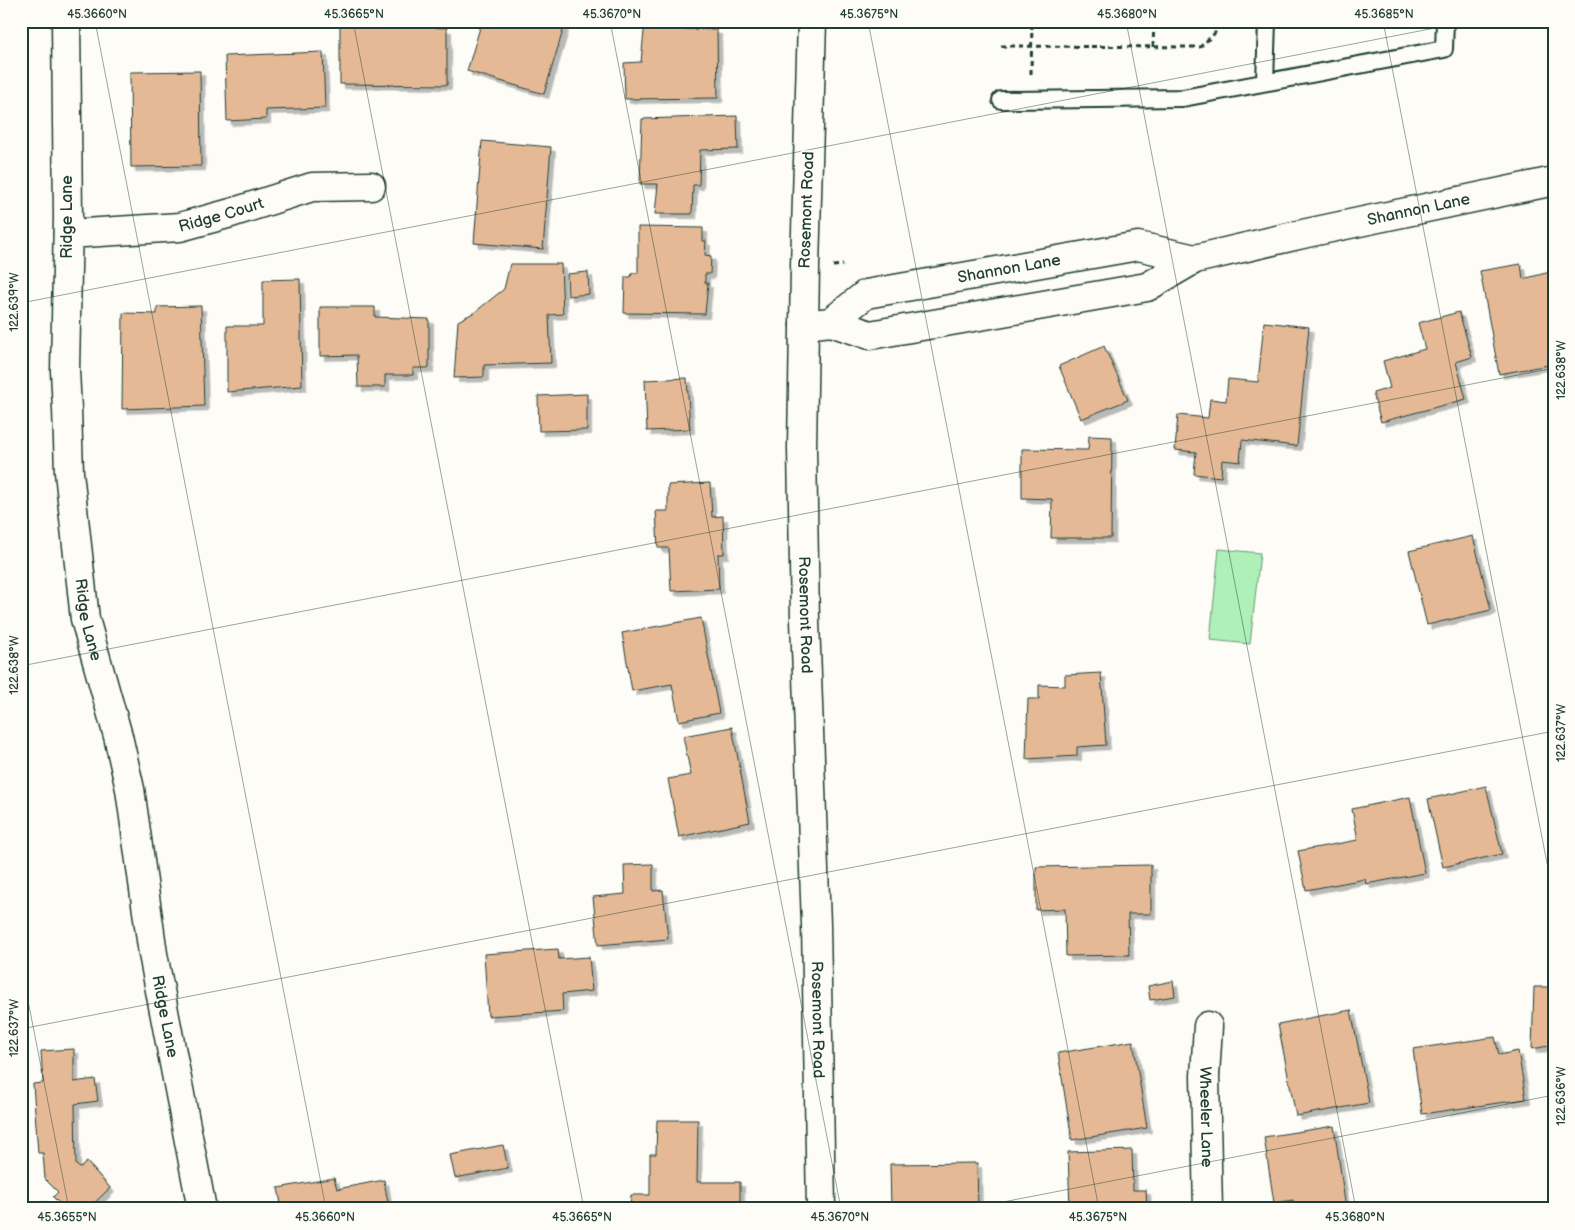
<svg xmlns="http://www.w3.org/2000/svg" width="1575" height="1230" viewBox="0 0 1575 1230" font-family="'Balsamiq Sans',sans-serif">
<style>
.green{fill:#aff0b8;stroke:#679676}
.building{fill:#e6b996;stroke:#1f3d34;filter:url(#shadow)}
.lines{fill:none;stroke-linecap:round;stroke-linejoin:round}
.service-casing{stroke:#1f3d34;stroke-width:20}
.minor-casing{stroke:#1f3d34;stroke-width:31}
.secondary-casing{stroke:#1f3d34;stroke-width:31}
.path{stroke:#1f3d34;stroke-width:3;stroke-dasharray:5 4;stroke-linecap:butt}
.service{stroke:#fdfcf7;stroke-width:16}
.minor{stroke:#fdfcf7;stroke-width:28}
.secondary{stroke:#fdfcf7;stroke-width:28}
.ticks{fill:none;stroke:#1f3d34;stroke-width:1;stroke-opacity:0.45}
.labels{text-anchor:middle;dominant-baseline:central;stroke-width:4;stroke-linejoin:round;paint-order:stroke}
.street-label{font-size:16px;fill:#1f3d34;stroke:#fdfcf7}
.neatline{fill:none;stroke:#1f3d34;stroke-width:2}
.ticks-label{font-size:12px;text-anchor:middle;fill:#1f3d34}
</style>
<defs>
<filter id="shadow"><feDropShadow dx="4.5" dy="4.5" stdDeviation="0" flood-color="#0004"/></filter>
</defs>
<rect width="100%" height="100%" fill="#fdfcf7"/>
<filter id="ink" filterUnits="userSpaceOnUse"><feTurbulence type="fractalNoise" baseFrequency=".02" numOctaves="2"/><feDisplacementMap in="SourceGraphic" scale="10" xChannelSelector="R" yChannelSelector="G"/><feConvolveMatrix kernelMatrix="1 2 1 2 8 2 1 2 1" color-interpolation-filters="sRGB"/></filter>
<g filter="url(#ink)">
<path class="green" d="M1219,549l41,4 -10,91 -40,-4z"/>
<path class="building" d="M482,21h63l19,6 -20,67 -77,-23z
M645,21h41v8l31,1 1,68 -93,1 -1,-36 17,-1z
M340,23l107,5v57l-107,-1z
M323,52l2,56 -59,2v9l-39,2 -2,-65z
M200,71l1,95 -70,1 -1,-95z
M737,116l1,33 -38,1 -1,35h-6l-1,29h-37l3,-30h-18l2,-65z
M482,141l69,6 -8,102 -69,-6z
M638,227l65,1v13h3l-1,14 6,1 -1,18h-5v9h3l-3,31 -81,-1 1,-36h6l1,-4h6z
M510,264h51l2,50 -14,1 2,48 -67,2v12l-30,1 4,-57 17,-9 29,-23z
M1521,264l2,15 31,-8v93l-55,10 -19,-103z
M588,272l1,22 -21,2 -1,-22z
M300,279l2,107 -75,6v-66h36v-46z
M201,306l3,100 -82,3 1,-96 34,1v-7z
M320,307h55v10l54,2v49h-16v7h-28v12h-27l-1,-32 -37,1z
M1459,312l13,45 -16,5 10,37 -85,23 -8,-29 17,-5 -7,-27 42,-12 -7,-26z
M1264,322l45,5 -12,119 -55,-6 -2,22 -18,-2 -1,17 -27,-3 2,-22 -21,-2 3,-35 30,3 2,-19 16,2 2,-22 30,3z
M1104,346l24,54 -47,19 -22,-53z
M687,378l3,51 -43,2 -2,-51z
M587,394v36l-48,1 -1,-35z
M1089,436l23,1 -1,101h-60l1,-39 -30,-1v-49l66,1z
M710,483l2,34 11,-1 1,38h-6l1,35 -48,2 -2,-43h-11l-2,-37h12v-26z
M1473,536l18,74 -64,15 -18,-74z
M701,618l18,95 -40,8 -7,-37 -40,7 -10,-58z
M1101,673l5,72 -29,2v9l-51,3 2,-60h11v-14l26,1v-11z
M732,727l18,95 -71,15 -11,-58 23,-4 -8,-39z
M1486,786l16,68 -59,13 -15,-68z
M1410,797l15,76 -59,11 -1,-5 -59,11 -8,-39 60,-11 -6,-31z
M653,864v27l10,-1 5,49 -70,6 -5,-48 32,-3 -1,-29z
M1151,865v49h-23l1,41 -63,1 -1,-47 -29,1v-43z
M558,949l1,10 30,-2 3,34 -30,3 1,17 -75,5 -4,-62z
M1173,981l2,15 -25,4 -2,-14z
M1534,987h20v58l-22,4z
M1351,1010l18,93 -73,13 -18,-92z
M1495,1037l4,18 19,-4 8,48 -104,15 -9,-65z
M1133,1041l14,87 -75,12 -14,-87z
M74,1049v33l21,-3 3,22 -23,3 1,61 4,3 7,-6 23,26 -22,21h-23l-12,-12 5,-5 -13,-13 -2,-26h-5l-5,-69 10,-1 -2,-32z
M657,1120h41l-1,62h43v27h-110l1,-14h19v-41h6z
M1334,1126l12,83h-52l-1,-9 -19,3 -10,-66z
M503,1145l5,23 -53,10 -5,-23z
M1132,1150l1,40h13l1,19h-77l-2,-57z
M977,1163l1,46h-87l-1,-45z
M334,1178l3,11 47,-9 5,29h-107l-4,-21z
M48,1202v7h-25v-6z"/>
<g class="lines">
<g class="service-casing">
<path id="service" d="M1265,82l2,-61
M1001,100l182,-2 261,-49 1,-28"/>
</g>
<g class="minor-casing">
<g id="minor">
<path id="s1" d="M66,21l2,197 -3,153 2,38 2,63 16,147 33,117 12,53 23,165 49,255"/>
<path id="s2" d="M68,234l112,-7 51,-14 81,-26 59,-1"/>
<path id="s3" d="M831,322l35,-28 272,-48 57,13"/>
<path id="s4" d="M804,325l27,-3 39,13 277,-48 48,-28 112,-26 247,-52"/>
<path id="s5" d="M1208,1026l-3,50 3,133"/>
</g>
</g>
<g class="secondary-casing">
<g id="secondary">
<path id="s6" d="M812,21l-7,246 -3,181 3,172 11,305 5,284"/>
</g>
</g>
<path class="path" d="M1001,46l199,1 15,-14v-12
M1153,47l1,-26
M1031,74l1,-50
M833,266l10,-1"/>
<use href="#service" class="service"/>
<use href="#minor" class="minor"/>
<use href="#secondary" class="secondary"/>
</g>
</g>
<path class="ticks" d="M95,21l231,1188M353,21l231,1188M610,21l231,1188M868,21l231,1188M1126,21l230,1188M1383,21l171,878M21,303l1450,-282M21,666l1533,-298M21,965l48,244M21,1029l1533,-298M967,1209l587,-114"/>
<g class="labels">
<g class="street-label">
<text transform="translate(807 210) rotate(-88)">Rosemont Road</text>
<text stroke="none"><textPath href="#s4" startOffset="634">Shannon Lane</textPath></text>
<text stroke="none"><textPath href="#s2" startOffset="155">Ridge Court</textPath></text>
<text transform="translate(67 217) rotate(-90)">Ridge Lane</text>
<text stroke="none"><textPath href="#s3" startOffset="190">Shannon Lane</textPath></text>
<text stroke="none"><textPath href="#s6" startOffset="594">Rosemont Road</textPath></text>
<text stroke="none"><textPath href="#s1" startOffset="600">Ridge Lane</textPath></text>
<text stroke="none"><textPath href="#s1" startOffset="1005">Ridge Lane</textPath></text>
<text stroke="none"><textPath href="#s6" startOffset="999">Rosemont Road</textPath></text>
<text stroke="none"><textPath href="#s5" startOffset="91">Wheeler Lane</textPath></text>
</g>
</g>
<rect width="1575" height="1230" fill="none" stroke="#fdfcf7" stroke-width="55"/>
<rect x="28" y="28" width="1520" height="1174" class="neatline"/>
<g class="ticks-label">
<text x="97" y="18">45.3660°N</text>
<text x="354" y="18">45.3665°N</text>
<text x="612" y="18">45.3670°N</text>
<text x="869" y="18">45.3675°N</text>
<text x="1127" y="18">45.3680°N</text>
<text x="1384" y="18">45.3685°N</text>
<text transform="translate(14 302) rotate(-90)" y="4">122.639°W</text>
<text transform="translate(1561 370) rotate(-90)" y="4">122.638°W</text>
<text transform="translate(14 665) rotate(-90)" y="4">122.638°W</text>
<text transform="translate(1561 733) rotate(-90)" y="4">122.637°W</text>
<text transform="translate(14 1028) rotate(-90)" y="4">122.637°W</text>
<text transform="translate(1561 1096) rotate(-90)" y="4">122.636°W</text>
<text x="67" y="1221">45.3655°N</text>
<text x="325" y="1221">45.3660°N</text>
<text x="582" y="1221">45.3665°N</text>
<text x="840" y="1221">45.3670°N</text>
<text x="1098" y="1221">45.3675°N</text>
<text x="1355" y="1221">45.3680°N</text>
</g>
</svg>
